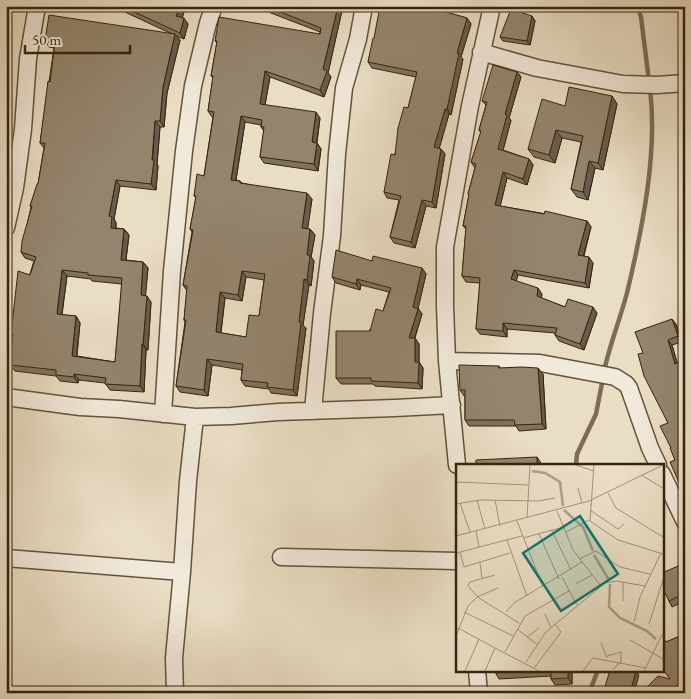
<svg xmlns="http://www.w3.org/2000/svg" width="691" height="699" viewBox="0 0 691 699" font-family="'EB Garamond',serif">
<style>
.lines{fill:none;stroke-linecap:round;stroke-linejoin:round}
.stream{stroke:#7d6d56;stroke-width:4.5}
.street-casing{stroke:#63523c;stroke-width:19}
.street{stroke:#f1e9d9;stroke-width:16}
.wall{fill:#7e725e;stroke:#36240e;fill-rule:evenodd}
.shaded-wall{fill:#675c4c;stroke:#36240e}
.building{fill:#93846d;stroke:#36240e;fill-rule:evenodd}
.inset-river{fill:none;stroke:#ac9e86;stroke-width:2.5}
.inset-road{fill:none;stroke:#a1937b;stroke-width:1}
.view{fill:#0f766e;fill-opacity:0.15;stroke:#0f766e;stroke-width:2.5}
.inset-edge{fill:none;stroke:#36240e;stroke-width:2.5}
</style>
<rect width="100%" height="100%" fill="#e9ddc4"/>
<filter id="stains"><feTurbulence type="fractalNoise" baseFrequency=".004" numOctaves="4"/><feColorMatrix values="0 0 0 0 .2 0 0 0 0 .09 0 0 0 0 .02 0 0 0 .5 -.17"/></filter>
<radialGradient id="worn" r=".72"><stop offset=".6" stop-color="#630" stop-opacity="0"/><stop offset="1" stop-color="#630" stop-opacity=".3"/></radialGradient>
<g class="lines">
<path class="stream" d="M637,6l4,11 8,64
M604,371c6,-27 16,-52 23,-78 15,-63 31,-140 23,-204
M576,465l1,-11 19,-40 7,-36
M589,693l9,-23"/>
<g class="street-casing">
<path id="street" d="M481,52l56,16 86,16 34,1 28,-2
M6,228l9,-40 8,-59 5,-70 9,-53
M447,361l93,2 75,14 11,7 3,4 21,60 8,17
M6,397l74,10 39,2 76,8 36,-1 47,-4 117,-4 57,-3
M313,411l9,-98 10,-77 5,-82 7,-66 14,-49 6,-33
M163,414l9,-143 12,-120 9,-65 15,-63 6,-17
M457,465l-10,-104 -2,-55v-59l25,-141 22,-100
M662,474l23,48
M281,557l176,4
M6,558l176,14
M477,670l2,23
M175,693l-1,-35 8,-86 6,-91 7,-64"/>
</g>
<use href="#street" class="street"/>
</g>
<path class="wall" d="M112,6h74l-4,11 6,7 -4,15 -8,-3 4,4 -13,53 -3,34h-4l-3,37 1,2 -2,24 -36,-4 -6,33 2,4v5l8,1 5,6 -3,25 17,2 5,6 -3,28 6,6 -3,48h-2l-2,42 -34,-2 -5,-7 -26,-3 -1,3 -18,-2 -4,-5 -41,-5 -5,-6 3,-28 -2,-3 23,-73 -9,-3 -4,-6 10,-45 -1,-1 8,-22 6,-36 -4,-5 14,-95 -5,-1 -4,-6 127,-7zM67,276l24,3 1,2 30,3 -7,78 -38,-6 3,-33 -4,-7 -14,-1z
M253,6h90l-15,67 3,4 -7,20 -54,-20 -5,28 55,13 -3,25 4,6 -3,22 -54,-8 -4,-6 4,-26 -3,-4v-2l-16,-3 -9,58 4,1 2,2 70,16 -5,30h3l5,6 -4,22 3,4 -3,25 -2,-1 -6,40 3,3 -9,68 -26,-3 -2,-4 -24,-3 -4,-6 1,-10 -30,-5 -4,31 -28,-4 -4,-6 9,-64 -1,-2 3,-29 -4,-6 9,-53 -2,-3 6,-31 -2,-2 10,-20 9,-59h-1l-4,-6 5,-33 -2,-2 6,-33 -2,-2 105,-7v-2zM246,277l18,3 -5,36 -13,21 -25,-4 4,-35 17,3z
M584,6h12v2z
M442,10l-1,1 26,7 4,6 -10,33 2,2 -12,56 -2,-1 -10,34 2,1 4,5 -9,54 -10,-2 -11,42 -21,-5 -4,-6 9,-37 -12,-2 -3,-6 24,-84 8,-31 -44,-9 -4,-6 6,-24z
M532,16l3,5 -5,24 -27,-4 -3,-4z
M517,72l4,5 -12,41 2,2 -8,30 26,9 4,6 -6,20 -20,-7 -7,28 87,15 4,6 -7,29 9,7 -4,25 -71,-13 -2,6 26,13 -1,4 24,9 32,6 -13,37 -25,-9 -4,-6v-2l-48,-4v8l-27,-3 -4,-5 4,-46 -14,-1 -4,-6 4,-47 -3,-3 6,-31 -1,-1 7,-26 -4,-6 10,-29 -2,-3 7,-25 -4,-4z
M612,96l5,8 -14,66 -8,-2 -7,32 -11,-3 -6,-8 10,-47 -19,-4 -7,25 -21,-6 -6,-8 37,-43z
M372,261l50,7 4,6 -8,34 4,6 -7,24 4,6v18l4,6 -1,21 -47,-3 -2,-2h-32l-5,-6 47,-67 6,-19 -28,-7 -1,5 -24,-7 -4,-6z
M676,324l6,18 -10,3 5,18 5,-3 3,3v129l-4,-5 -6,-27 -4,-12 -3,-25 -25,-70z
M499,366l1,2 43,6 3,55 -27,2 -3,-5h-47l-4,-6v-24h-1l-4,-6z
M685,563l-2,39 -11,5 -3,-6z
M685,634v58l-2,1h-42l29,-14 -4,-37z
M495,670h77v14l-17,1 -4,-6v-3l-52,3 -4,-7z"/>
<path class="shaded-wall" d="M180,6h6l-5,16 -5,-6z
M338,6h5l-15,67 3,4 -7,20 -4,-7 3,-21z
M437,6h2l3,4 -2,5 -4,-6z
M6,12l3,4 -3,25z
M532,16l3,5 -5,24 -3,-4z
M184,18l4,6 -4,15 -4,-6z
M467,18l4,6 -10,33 2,2 -12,56 -4,-6 10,-56z
M175,34l5,6 -13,53 -3,34 -4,-6 3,-34z
M8,58l4,7 -6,32v-30z
M265,71l5,6 -6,33 -4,-6z
M517,72l4,5 -12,41 2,2 -9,34 -4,-5 7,-35z
M612,96l5,8 -14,66 -5,-7z
M445,109l4,5 -11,39 -4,-6z
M316,112l4,6 -4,30 -4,-6z
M241,116l4,6 -10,64 -4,-6z
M155,121l5,6 -3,37 1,2 -2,24 -5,-6z
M556,130l6,8 -7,25 -6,-8z
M317,143l4,6 -3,22 -4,-7z
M441,149l4,5 -9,54 -4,-6z
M529,159l4,6 -6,20 -4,-6z
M589,161l6,7 -7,32 -5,-8z
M503,172l4,6 -8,33 -4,-6z
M116,180l4,6 -6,33 2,4 -1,11 -4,-6 -2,-12z
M307,193l5,6 -5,35 -5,-6z
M422,200l4,6 -11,42 -4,-6z
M587,221l4,6 -9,34 -4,-6z
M124,229l5,6 -4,31 -4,-6z
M310,229l5,6 -4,22 3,4 -3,25 -4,-6v-25z
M589,257l4,6 -4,25 -4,-5z
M143,262l5,6 -3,34 -4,-7z
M422,268l4,6 -9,39 -4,-6z
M62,270l5,6 -6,44 -4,-6z
M514,270l4,5 -3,10 -4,-6z
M242,271l4,6 -4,24 -4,-6z
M304,279l5,6 -6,40 3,3 -9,68 -4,-6 6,-68z
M357,279l4,6 -1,5 -4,-6z
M538,288l4,6 -1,8 -4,-6z
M220,292l5,6 -5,40 -4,-6z
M147,296l4,6 -3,48 -5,-6z
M593,307l4,6 -13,37 -4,-6z
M418,309l4,5 -9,29 -4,-5z
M76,316l4,7 -4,39 -4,-6z
M672,319l4,5 6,18 -4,-6z
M503,323l4,6v8l-4,-6z
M415,338l4,6v20v-2l4,6 -1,21 -4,-6 -3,-21z
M668,340l4,5 7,24 -4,-5z
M142,344l4,6 -2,42 -4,-6z
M207,359l5,6 -4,31 -4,-6z
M538,368l5,6 3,55 -4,-5z
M74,374l5,6 -1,3 -4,-6z
M537,457l4,6v2h-4z
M568,670h4v14l-4,-6z
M636,671l3,4 -5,18h-4z"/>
<path class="building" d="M121,6h59l-4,10 8,2 -4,15z
M265,6h73l-15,63 4,2 -7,19 -55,-19 -5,33 56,8 -4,30 5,1 -3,21 -54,-7 4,-30h-3l1,-7 -21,-4 -10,64 9,1v2l67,10 -5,35 8,1 -3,26h3l-3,25 -3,-1 -5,43h2l-8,68 -26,-3 1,-4 -27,-3 2,-16 -36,-5 -3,31 -28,-4 10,-66h-2l3,-34 -4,-1 10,-55 -3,-1 6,-33h-2l3,-22 7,2 10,-64 -6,-1 5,-35h-2l6,-35h-2l4,-24 101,17 1,-6zM242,271l23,3 -6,42 -10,-1 -3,22 -30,-5 4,-40 18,3z
M380,6h57l-1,3 31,9 -10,35h2l-12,56h-2l-11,38 7,2 -9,53 -10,-2 -11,42 -21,-5 11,-41 -17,-4 7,-38 4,1 3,-27 6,-21 4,1 9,-36 -49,-10 5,-24h1z
M511,9l21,7 -5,25 -27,-4z
M49,15l126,19 -12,53 -3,34h-5l-3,39h2l-3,24 -35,-4 -7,36 3,1 -1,11 13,1 -3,31 22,2 -2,33 6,1 -4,48h-1l-2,42 -35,-2 1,-6 -32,-4v3l-18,-2v-5l-46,-5 3,-31h-2l7,-63 12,4 6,-18 -15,-5 1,-11 10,-35h-2l7,-22h1l7,-41h-5l8,-62 2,1 5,-40 -10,-1zM62,270l26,3v2l34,3 -7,84 -43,-6 4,-40 -19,-2z
M493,65l24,7 -12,42 2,1 -9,34 31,10 -6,20 -20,-7 -8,33 49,9 1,-3 42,10 -9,34 11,2 -4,26 -71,-13 -3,9 27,9 -1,8 28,11 3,-8 25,8 -13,37 -25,-9 2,-7 -54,-5v8l-27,-2 4,-51 -18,-2 4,-50h-3l6,-32h-1l8,-30 -5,-2 10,-31 -2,-1 8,-28 -5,-1z
M569,87l43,9 -14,67 -9,-2 -6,31 -12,-3 12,-53 -27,-6 -7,25 -21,-6 14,-50 23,7z
M336,250l36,11 1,-5 49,12 -9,39 5,2 -9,29h6v24h4l-1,21 -47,-2v-3h-35v-47h34l6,-22 7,2 8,-23 -34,-9 -1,5 -24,-7z
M672,319l6,17 -10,4 7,24 7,-4 3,5v121l-4,1 -11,-25 5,-2 -5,-12h1l-11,-22 8,-3 -24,-47 -6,-22 5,-1 -8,-21z
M459,365l40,1v2l23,-1 16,1 4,56 -27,1 -1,-5h-49v-30h-5z
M537,457v8h-61v-5z
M685,563v42l-4,-10 -12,6 -7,-14v-14z
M685,634v32l-3,1 3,4v13l-11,7 2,2h-35l17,-17 12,3 -8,-11v-26l3,-2 1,2z
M495,670h45l-45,2z
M551,670h17v8l-17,1z
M610,670l26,1 -6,22h-18l-8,-3z"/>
<g transform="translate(456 464)">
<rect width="208" height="208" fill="#e9ddc4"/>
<path class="inset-river" d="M76,7l13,2 15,9 3,24M108,46l19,17 10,24M138,91l15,25M154,120l-1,23 11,11 27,13 9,8"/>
<path class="inset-road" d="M120,1l18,6M138,1l-4,56 28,19 45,14M185,11l22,13M0,18l72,3M122,24l4,15M152,29l8,15 47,29M21,36l8,29M39,36l5,26M4,39l10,29M0,40l24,-4 58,1 17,-3M134,46l28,19 6,-5M101,47l16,39 28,36M71,54l3,-53M61,57l26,66M20,67l3,16M96,67l19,39M110,68l23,-12M83,70l20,45M0,72l133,-35 74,-36M67,74l41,-11M51,76l20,56M4,88l4,15 46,-14M0,89l66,-17M123,95l17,-8 24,16 30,7M24,99l2,15M39,111l-25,7 -2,4 11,12 40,25M106,113l15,28M167,118v19M120,120l16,-9M8,148l49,24M50,148l8,-9 68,-41M89,150l6,14M178,158l6,-25 21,-44M193,160l14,-44M2,164l37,20M61,165l21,16M0,172l12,-30 9,-9 21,-9M71,173l12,-9M174,176l33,19M145,179l6,15M49,188l20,-36 44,-25M151,192l14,-4v10l-8,7M70,198l20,-30 59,-49 11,-2 29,5M79,203l26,-35 -6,-8M9,207l14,-32M29,207l10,-23 44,23M127,207l10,-13 53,10M188,207l19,-38"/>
<path class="view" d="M124,52l38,58 -57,37 -38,-58z"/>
<rect width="208" height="208" class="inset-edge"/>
</g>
<rect width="691" height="699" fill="none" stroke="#e9ddc4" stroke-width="25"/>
<rect x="8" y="8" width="676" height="684" fill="none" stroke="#36240e" stroke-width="2.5"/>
<rect x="12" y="12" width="666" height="674" fill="none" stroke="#36240e"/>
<path d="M25 45v8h105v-8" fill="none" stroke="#36240e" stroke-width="2.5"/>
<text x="32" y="45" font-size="15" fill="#36240e" stroke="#f1e9d9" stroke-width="4" paint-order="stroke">50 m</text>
<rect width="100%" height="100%" filter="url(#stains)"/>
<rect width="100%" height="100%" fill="url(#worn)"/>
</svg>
